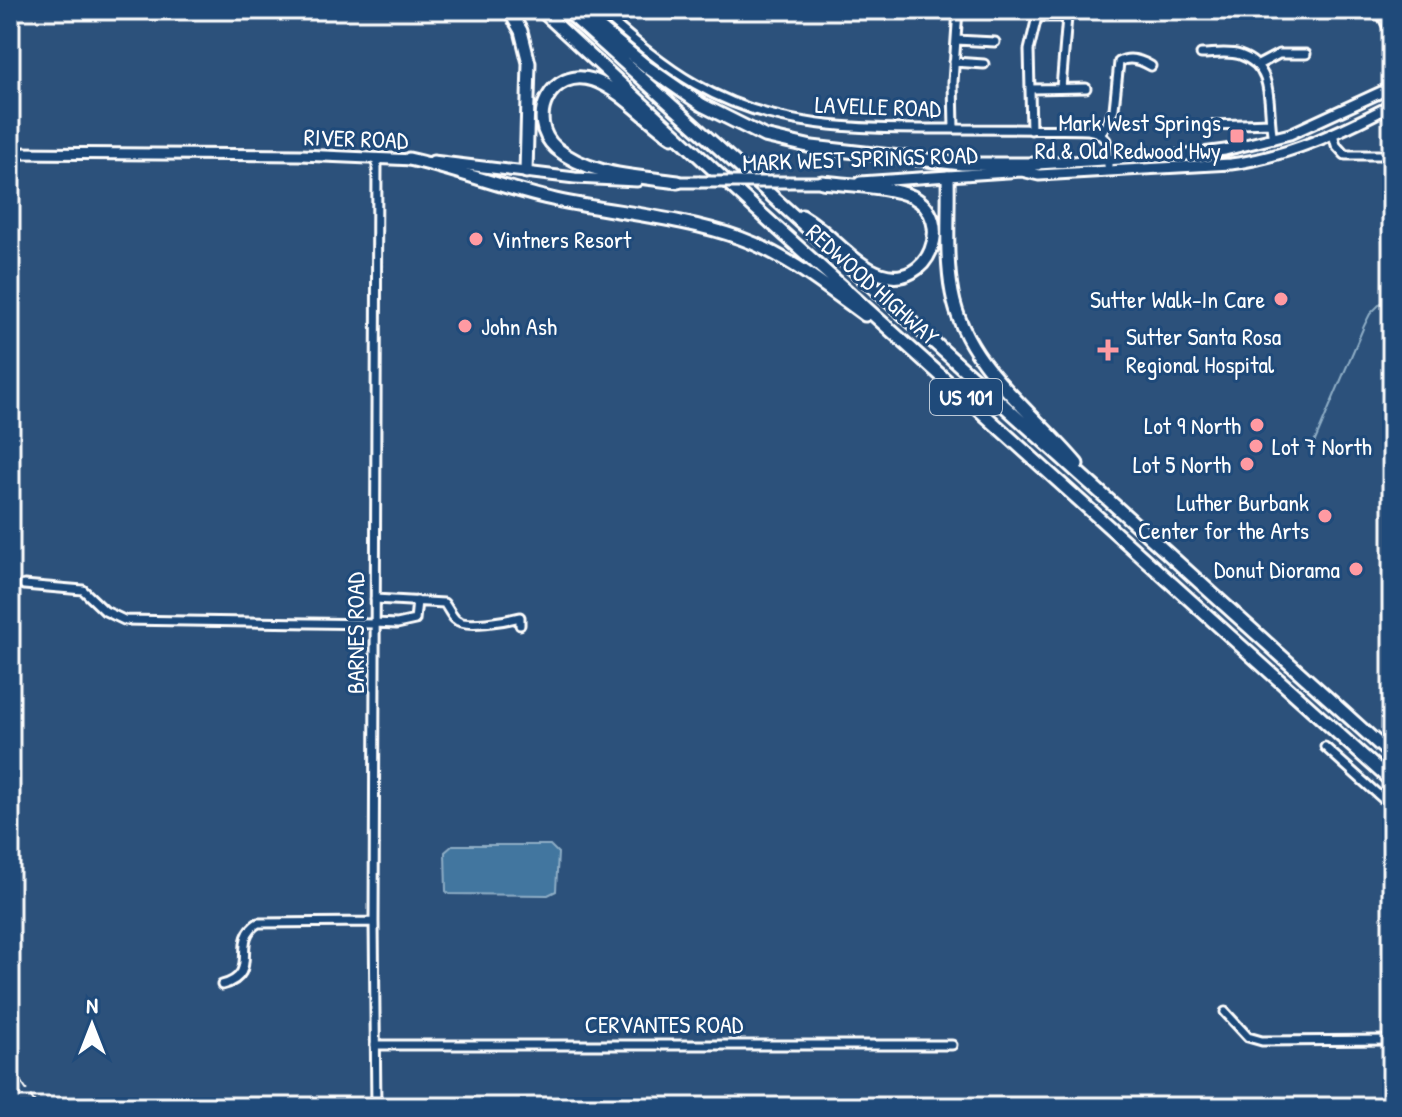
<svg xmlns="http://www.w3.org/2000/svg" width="1402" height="1117" viewBox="0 0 1402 1117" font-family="'Patrick Hand',sans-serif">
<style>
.water{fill:#42769f;stroke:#8eadc5;stroke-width:2}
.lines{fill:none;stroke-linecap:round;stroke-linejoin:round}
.stream{stroke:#8eadc5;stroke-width:2}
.minor-casing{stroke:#fff;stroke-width:13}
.major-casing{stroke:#fff;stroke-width:15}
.highway-casing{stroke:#fff;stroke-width:17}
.minor{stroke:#1f4a7a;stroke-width:7}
.major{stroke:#1f4a7a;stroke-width:9}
.highway{stroke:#1f4a7a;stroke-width:11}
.rail{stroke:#fff;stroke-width:2;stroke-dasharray:12 6;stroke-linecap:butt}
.major-bridge-casing{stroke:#fff;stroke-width:15;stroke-linecap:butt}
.major-bridge{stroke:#1f4a7a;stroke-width:9}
.poi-dot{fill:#ff9aa2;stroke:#1f4a7a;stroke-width:3}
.labels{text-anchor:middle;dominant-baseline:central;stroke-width:6;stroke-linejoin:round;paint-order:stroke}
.shield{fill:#1f4a7a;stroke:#bcc9d7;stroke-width:2}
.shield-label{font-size:22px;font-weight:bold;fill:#fff}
.street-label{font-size:24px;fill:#fff;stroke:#1f4a7a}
.poi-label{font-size:24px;fill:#fff;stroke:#1f4a7a;text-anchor:end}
</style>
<rect width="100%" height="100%" fill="#2c517b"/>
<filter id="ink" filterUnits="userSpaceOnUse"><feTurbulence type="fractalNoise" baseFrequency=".0125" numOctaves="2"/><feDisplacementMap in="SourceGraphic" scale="16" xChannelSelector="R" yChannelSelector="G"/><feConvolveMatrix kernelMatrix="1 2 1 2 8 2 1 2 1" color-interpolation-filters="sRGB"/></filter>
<g filter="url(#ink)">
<path class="water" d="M453,845h97l8,8 -2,38 -8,4 -99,-1 -3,-3 -1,-39z"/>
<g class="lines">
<path class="stream" d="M1315,441l49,-115 6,-12 11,-11"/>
<g class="minor-casing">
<path id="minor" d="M599,10c31,27 61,54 96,74 79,46 165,45 254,45 46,0 93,0 139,1l9,2 9,8 2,25
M956,40l39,2
M1201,54c12,0 28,-3 39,1 38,13 26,54 33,84
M954,62l30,2
M1258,65l21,-11h27
M1031,89l55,-1
M1213,125l57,-2
M954,129l-1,-47 5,-72
M1031,130l-2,-80 8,-33h30l-6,71
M1101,134l13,-25 5,-47c10,-6 22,-2 32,4
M1333,134l3,11 9,10h47
M24,585l59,5 22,21 19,9 251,4
M375,599l69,4c4,5 7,12 11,16 9,10 53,1 65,-2v8
M375,623l22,1 18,-4 2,-19
M1325,747l67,60
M222,985c41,-11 7,-44 36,-62l116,-1
M1225,1012l23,25 14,4 130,-1
M375,1045h577
M376,1107l-2,-185 3,-764"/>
</g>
<g class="major-casing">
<path id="major" d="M1380,10l12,23
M10,153l291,2 113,5
M433,161l142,17 62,3
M1022,171l17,4 192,-11c59,-8 109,-32 161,-59
M672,182h27
M788,182h41
M860,182l162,-11 15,-7 150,-9 38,-5 65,-16 102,-47"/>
</g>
<g class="highway-casing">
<path id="highway" d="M509,10l12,21 8,32 -3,109
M541,10l214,198 637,574
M566,10l826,746
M578,10l69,57 55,38 62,31 48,11 150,17h75
M672,137c-24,-16 -52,-48 -79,-57 -41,-14 -69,40 -37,68 33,28 82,28 122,34
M409,159c49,11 97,30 147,41 60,13 126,17 184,38 47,17 85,48 125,77
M948,177c1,38 -3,79 4,116 13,73 80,117 125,171
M802,216c27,15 51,49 79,58 47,16 75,-54 32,-77 -22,-11 -66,-12 -91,-15"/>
</g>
<use href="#minor" class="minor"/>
<use href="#major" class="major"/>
<use href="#highway" class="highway"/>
<path class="rail" d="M10,1066l28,41"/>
<g class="major-bridge-casing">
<path id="major-bridge" d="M699,182h89"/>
</g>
<use href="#major-bridge" class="major-bridge"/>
</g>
</g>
<g class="poi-dot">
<rect x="1229" y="128" width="16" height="16" rx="4"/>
<circle cx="476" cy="239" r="8"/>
<circle cx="1281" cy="299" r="8"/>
<circle cx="465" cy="326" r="8"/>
<path d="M1104 338h8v8h8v8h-8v8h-8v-8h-8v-8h8z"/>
<circle cx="1257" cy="425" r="8"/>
<circle cx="1256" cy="446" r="8"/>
<circle cx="1247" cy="464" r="8"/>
<circle cx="1325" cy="516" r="8"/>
<circle cx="1356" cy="569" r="8"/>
</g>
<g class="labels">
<rect class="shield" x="930" y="379" width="72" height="36" rx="6"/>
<g class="shield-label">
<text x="966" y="397">US 101</text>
</g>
<g class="street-label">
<text transform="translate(878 106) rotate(2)">LAVELLE ROAD</text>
<text transform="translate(356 138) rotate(2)">RIVER ROAD</text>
<text transform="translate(860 158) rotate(-2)">MARK WEST SPRINGS ROAD</text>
<text transform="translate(873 284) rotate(42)">REDWOOD HIGHWAY</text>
<text transform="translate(355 633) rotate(-90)">BARNES ROAD</text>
<text x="664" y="1024">CERVANTES ROAD</text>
</g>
<g class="poi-label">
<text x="1221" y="122">Mark West Springs<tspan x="1221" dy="28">Rd &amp; Old Redwood Hwy</tspan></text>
<text x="492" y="239" text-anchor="start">Vintners Resort</text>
<text x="1265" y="299">Sutter Walk-In Care</text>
<text x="481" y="326" text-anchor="start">John Ash</text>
<text x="1126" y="336" text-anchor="start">Sutter Santa Rosa<tspan x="1126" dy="28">Regional Hospital</tspan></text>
<text x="1241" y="425">Lot 9 North</text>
<text x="1272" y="446" text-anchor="start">Lot 7 North</text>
<text x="1231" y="464">Lot 5 North</text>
<text x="1309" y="502">Luther Burbank<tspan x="1309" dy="28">Center for the Arts</tspan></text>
<text x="1340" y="569">Donut Diorama</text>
</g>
</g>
<rect width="1402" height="1117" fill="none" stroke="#1f4a7a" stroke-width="40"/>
<rect x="20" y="20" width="1362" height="1077" fill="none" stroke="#fff" stroke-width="3" filter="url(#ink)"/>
<g transform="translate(92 1025)" stroke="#1f4a7a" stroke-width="6" paint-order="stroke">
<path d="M0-6L14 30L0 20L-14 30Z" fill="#ffffff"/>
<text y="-12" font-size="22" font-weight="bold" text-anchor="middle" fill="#ffffff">N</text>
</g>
</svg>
